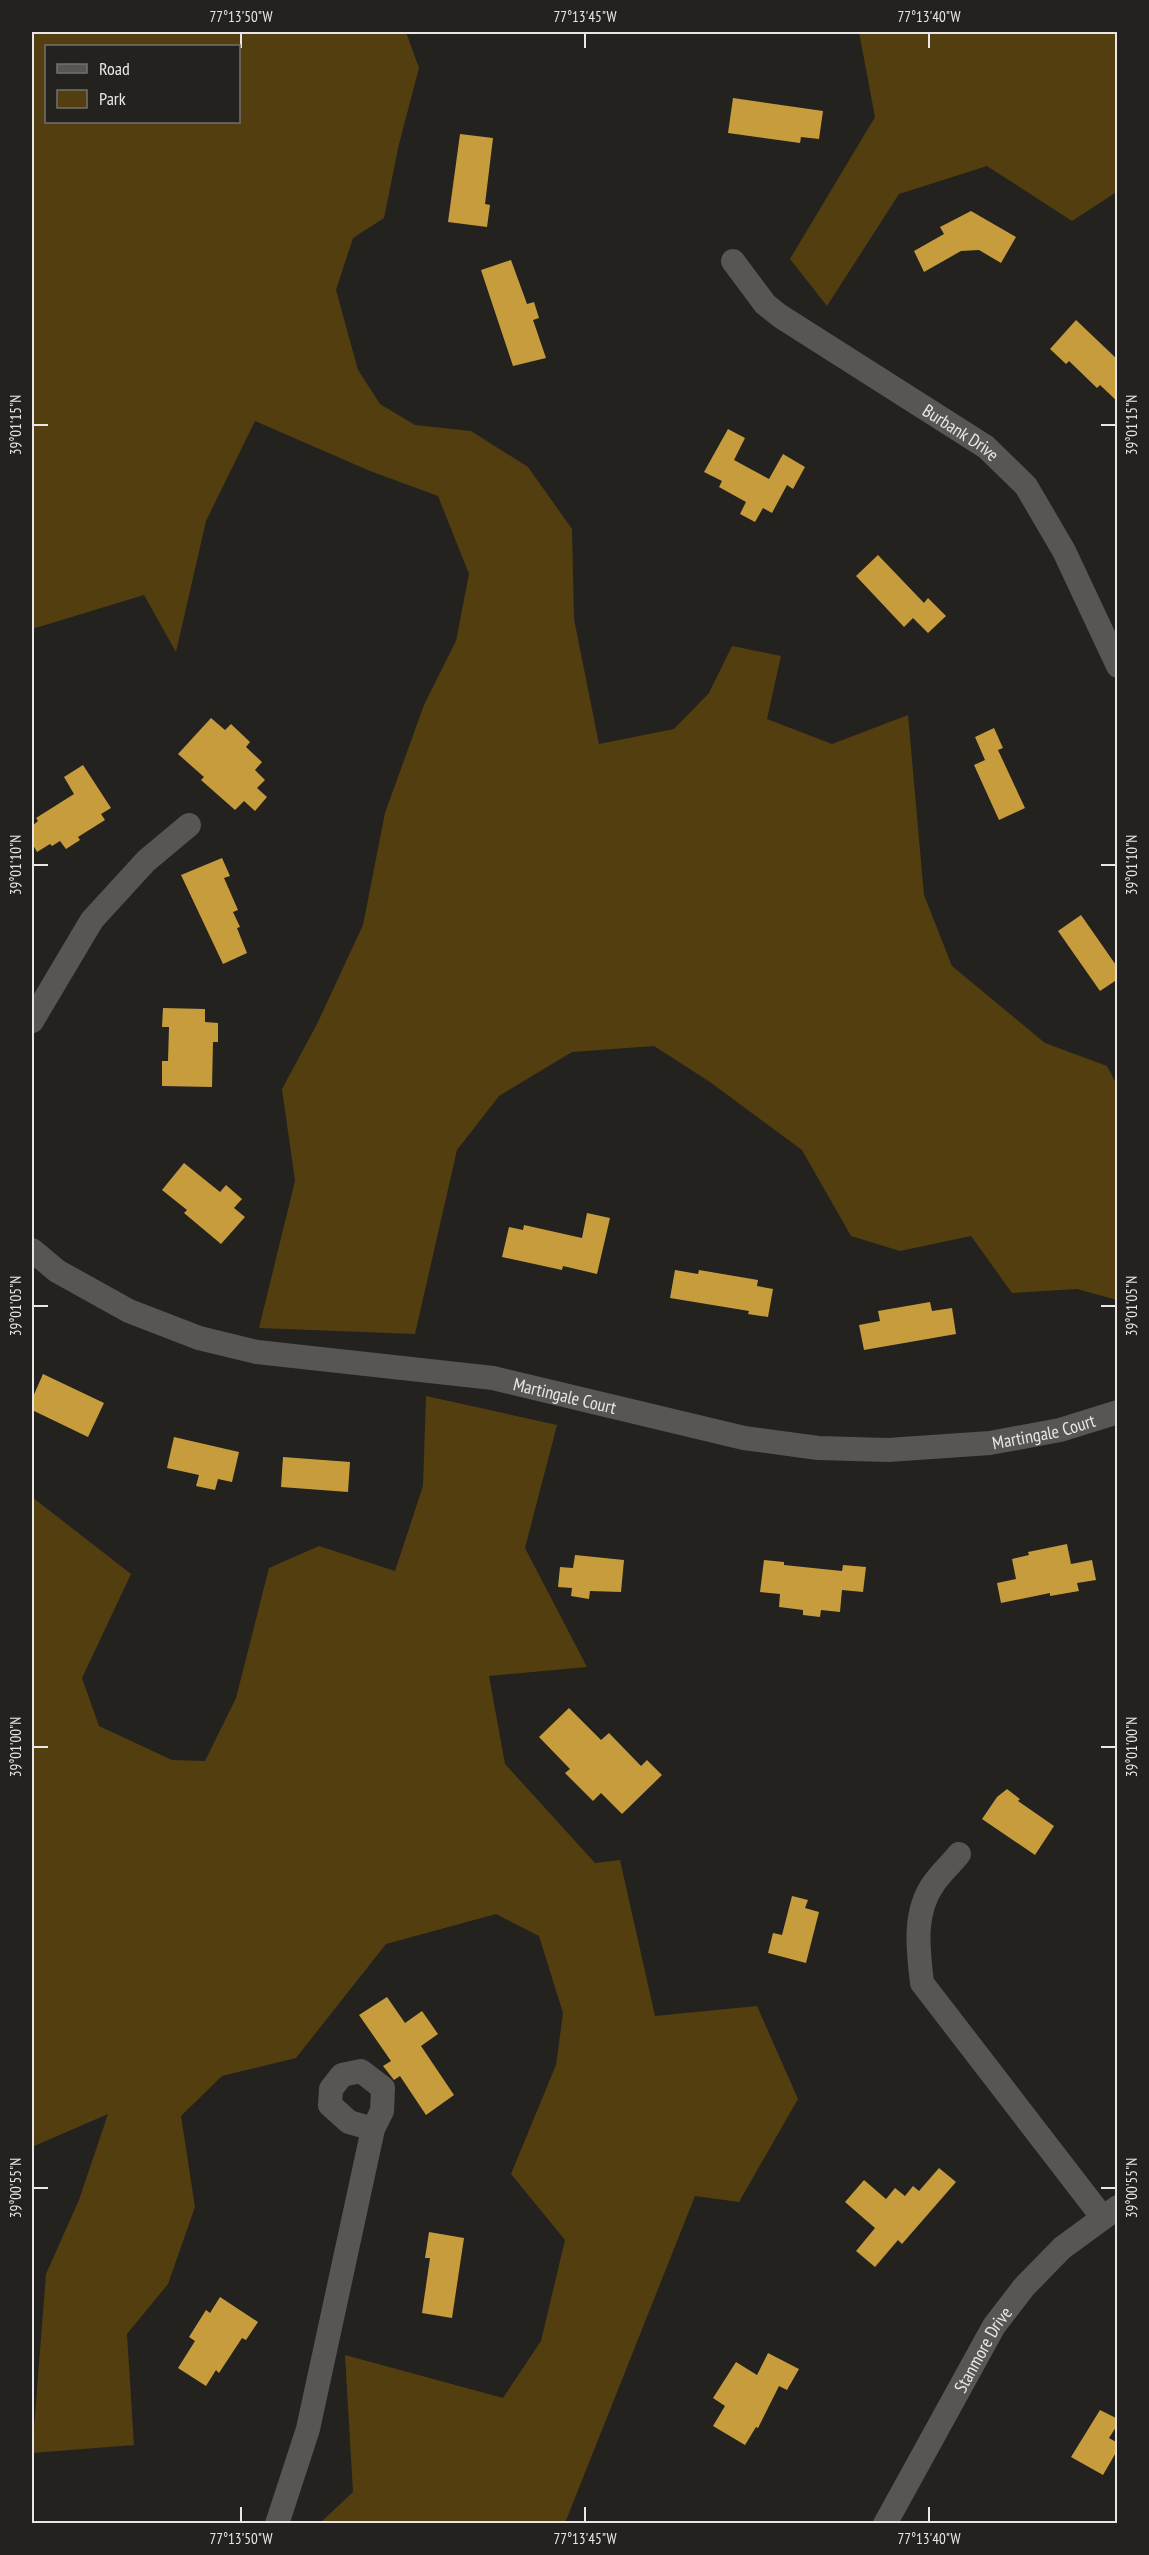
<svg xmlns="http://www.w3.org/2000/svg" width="1149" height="2555" viewBox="0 0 1149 2555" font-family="'PT Sans Narrow',sans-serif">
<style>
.green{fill:#533e10;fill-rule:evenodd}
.building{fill:#c79c3c}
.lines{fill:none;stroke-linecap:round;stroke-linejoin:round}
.minor{stroke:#585653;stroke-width:24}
.ticks{fill:none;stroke:#e8e7e5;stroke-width:2}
.labels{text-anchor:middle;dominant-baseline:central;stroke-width:6;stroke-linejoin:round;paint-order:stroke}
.street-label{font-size:18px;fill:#e8e7e5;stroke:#23221f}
.neatline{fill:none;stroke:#e8e7e5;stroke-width:2}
.ticks-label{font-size:15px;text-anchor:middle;fill:#e8e7e5}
</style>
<rect width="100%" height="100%" fill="#23221f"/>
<path class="green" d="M32,32h374l13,36 -20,76 -15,74 -31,20 -17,52 22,80 22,34 35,21 56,6 57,36 44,62 2,90 25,125 75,-15 35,-36 23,-47 49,10 -14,63 65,25 76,-29 16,180 28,71 93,77 62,23 10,19v215l-40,-11 -65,4 -41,-57 -71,15 -49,-15 -49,-86 -92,-68 -56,-36 -82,6 -73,44 -42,54 -42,184 -156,-6 36,-147 -13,-92 35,-65 46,-99 22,-112 39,-108 32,-64 13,-67 -31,-78 -68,-25 -115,-50 -49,100 -30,131 -32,-57 -112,34zM46,46h192v76h-192z
M859,32h258v162l-2,-1 -43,28 -85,-55 -88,28 -72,112 -37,-47 85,-142z
M426,1396l131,29 -32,123 62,119 -98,9 16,88 90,99 25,-3 35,156 102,-10 41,93 -59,103 -44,-6 -130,327h-245l33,-31 -8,-137 158,43 38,-57 24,-101 -54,-66 45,-109 7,-52 -24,-77 -43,-22 -110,30 -90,114 -74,18 -41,40 14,91 -27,77 -41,50 7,111 -102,8 14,-179 33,-74 29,-86 -76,33v-650l99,77 -49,104 17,48 73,34 33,1 31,-63 33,-130 50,-22 76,25 28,-85z"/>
<path class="building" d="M733,98l90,13 -4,28 -18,-2 -1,6 -72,-10z
M460,134l33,4 -8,66 5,1 -3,22 -39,-5z
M971,211l45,26 -15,26 -22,-13 -18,1 -37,21 -10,-21 30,-17 -4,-7z
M511,260l16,44 7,-2 5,16 -6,2 13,38 -33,8 -32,-96z
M1076,320l42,40v42l-18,-17 -3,3 -28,-27 -3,3 -16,-15z
M728,429l17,9 -11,22 35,19 14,-25 22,13 -12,22 -6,-4 -15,28 -9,-5 -8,14 -15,-8 6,-12 -27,-15 3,-6 -18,-9z
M878,555l46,48 4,-5 18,18 -18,17 -15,-15 -9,9 -48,-51z
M211,718l14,12 6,-6 19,18 -4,5 16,15 -7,8 10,10 -8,8 10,9 -12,14 -11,-10 -9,9 -34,-30 3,-3 -26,-23z
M994,728l9,20 -5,2 27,58 -26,12 -25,-55 11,-5 -10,-23z
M83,765l28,43 -10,6 4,6 -27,17 2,3 -14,9 -6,-8 -8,5 -2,-2 -13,8 -5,-9v-17l6,-5 -2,-3 38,-24 -10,-17z
M222,858l8,18 -6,2 14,32 -5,2 7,15 -3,1 10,25 -24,11 -42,-89z
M1081,915l37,53v11l-18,12 -42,-60z
M163,1008l42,1v13l13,1v19h-5l-1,45 -50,-1v-25h6l1,-34h-7z
M184,1163l36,29 6,-7 16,14 -8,9 11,9 -24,27 -37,-31 3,-3 -25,-20z
M587,1213l23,5 -13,56 -34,-8 -1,4 -60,-13 7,-30 14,3 1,-5 58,13z
M675,1270l23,4 1,-4 59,10 -1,6 16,3 -5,28 -20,-3 1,-3 -79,-13z
M930,1302l2,9 20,-3 4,26 -92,16 -5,-25 21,-4 -2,-10z
M43,1374l61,29 -16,34 -56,-27v-11z
M174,1437l65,15 -7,30 -14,-3 -3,11 -19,-4 3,-11 -32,-7z
M283,1457l67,5 -2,30 -67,-5z
M1067,1544l4,20 21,-4 4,20 -19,3 2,8 -29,5v-3l-49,10 -4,-20 19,-4 -4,-20 17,-4 -1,-3z
M575,1555l49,5 -3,32 -31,-1 -1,8 -18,-3 1,-8 -14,-1 2,-20 13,1z
M764,1560l20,2v3l58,6 1,-6 23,2 -3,25 -21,-2 -2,22 -19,-2 -1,7 -17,-2v-5l-24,-3 1,-13 -20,-2z
M569,1708l32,32 8,-7 32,33 6,-6 15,15 -40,39 -21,-21 -8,8 -28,-28 5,-4 -31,-32z
M1007,1789l13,10 -2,2 36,25 -19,29 -53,-36 15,-22z
M792,1896l16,4 -3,8 14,4 -13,51 -38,-10 5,-20 9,2z
M387,1997l18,26 17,-12 16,23 -17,12 33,49 -28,20 -26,-39 -6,4 -11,-14 8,-5 -32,-46z
M939,2168l17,14 -54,62 -4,-4 -23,27 -19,-16 19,-23 -30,-26 19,-22 22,19 9,-11 10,8 8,-10 6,5z
M429,2232l35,6 -12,80 -30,-5 8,-55h-5z
M220,2297l38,25 -12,18 -4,-2 -23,35 -3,-3 -10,16 -28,-18 17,-27 -6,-4 17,-27 4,3z
M768,2353l31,16 -12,21 -8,-4 -21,42 -2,-1 -11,18 -32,-19 12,-20 -12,-8 23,-36 21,13z
M1100,2410l18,9v5l-9,14 9,5v6l-15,26 -32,-18z"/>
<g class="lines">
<g class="minor">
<path id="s1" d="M733,261l32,43 15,12 206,131 40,39 38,65 54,115"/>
<path d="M32,1021l60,-101 54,-59 43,-36"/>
<path id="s2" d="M32,1250l25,21 72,40 70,27 58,14 236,26 251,60 74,10 70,2 102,-7 70,-13 58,-18"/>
<path d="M959,1854c-8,10 -18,19 -25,29 -21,29 -16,66 -12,100l181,235"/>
<path d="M277,2524l31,-95 65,-300 9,-18 1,-23 -22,-17 -19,4 -11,14 -1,16 19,17 24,7"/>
<path id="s3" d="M885,2524l109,-198 30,-39 38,-39 56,-41"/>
</g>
</g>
<path class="ticks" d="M241,33v15M585,33v15M929,33v15M33,425h15M1101,425h15M33,865h15M1101,865h15M33,1306h15M1101,1306h15M33,1747h15M1101,1747h15M33,2188h15M1101,2188h15M241,2507v15M585,2507v15M929,2507v15"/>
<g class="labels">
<g class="street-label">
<text stroke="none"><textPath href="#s1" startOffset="288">Burbank Drive</textPath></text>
<text stroke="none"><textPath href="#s2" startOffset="561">Martingale Court</textPath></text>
<text stroke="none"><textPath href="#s2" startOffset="1047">Martingale Court</textPath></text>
<text stroke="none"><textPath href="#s3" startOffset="200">Stanmore Drive</textPath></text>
</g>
</g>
<rect width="1149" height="2555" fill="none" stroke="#23221f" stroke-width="66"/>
<rect x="45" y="45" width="195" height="78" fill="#23221f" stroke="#72716e" stroke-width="1.5"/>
<rect x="57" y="64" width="30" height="9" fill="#585653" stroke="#72716e" stroke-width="1.5"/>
<text x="99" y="75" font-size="18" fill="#e8e7e5">Road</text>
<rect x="57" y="90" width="30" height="18" fill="#533e10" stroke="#72716e" stroke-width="1.5"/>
<text x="99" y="105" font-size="18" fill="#e8e7e5">Park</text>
<rect x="33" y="33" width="1083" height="2489" class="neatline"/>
<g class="ticks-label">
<text x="241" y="22">77°13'50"W</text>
<text x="585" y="22">77°13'45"W</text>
<text x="929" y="22">77°13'40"W</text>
<text transform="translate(16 425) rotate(-90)" y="5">39°01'15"N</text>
<text transform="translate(1132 425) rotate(-90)" y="5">39°01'15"N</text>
<text transform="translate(16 865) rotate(-90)" y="5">39°01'10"N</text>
<text transform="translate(1132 865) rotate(-90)" y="5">39°01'10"N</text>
<text transform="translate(16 1306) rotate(-90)" y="5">39°01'05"N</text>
<text transform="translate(1132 1306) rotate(-90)" y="5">39°01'05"N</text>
<text transform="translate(16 1747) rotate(-90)" y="5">39°01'00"N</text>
<text transform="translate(1132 1747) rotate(-90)" y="5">39°01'00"N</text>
<text transform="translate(16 2188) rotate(-90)" y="5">39°00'55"N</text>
<text transform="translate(1132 2188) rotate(-90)" y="5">39°00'55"N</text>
<text x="241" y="2544">77°13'50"W</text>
<text x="585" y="2544">77°13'45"W</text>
<text x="929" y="2544">77°13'40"W</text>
</g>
</svg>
